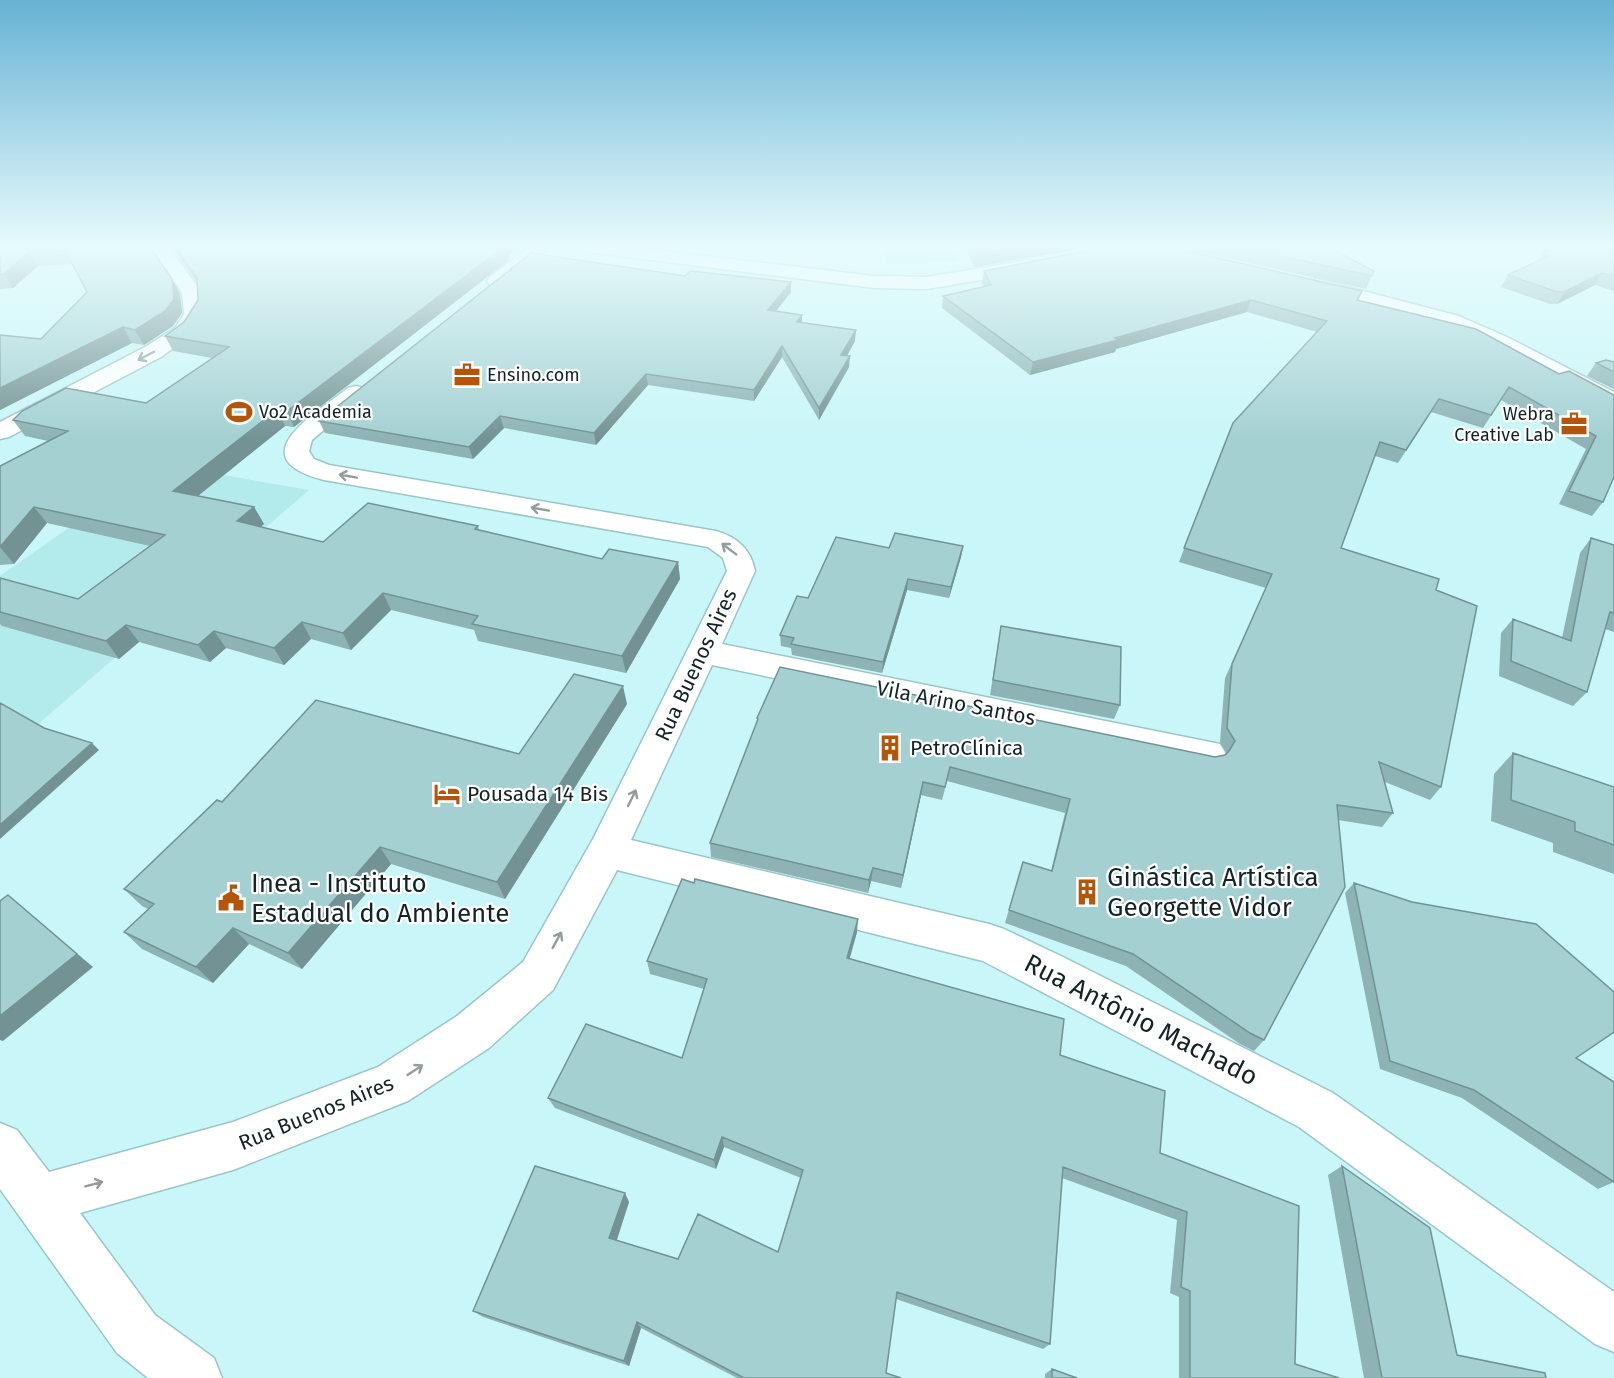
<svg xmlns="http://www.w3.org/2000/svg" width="1614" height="1378" viewBox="0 0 1614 1378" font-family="'Fira Sans',sans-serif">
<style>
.built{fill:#b3eaec}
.green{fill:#8deff4}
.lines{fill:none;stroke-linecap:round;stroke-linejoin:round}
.street-casing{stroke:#9ac6c8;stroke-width:3}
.secondary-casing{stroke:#9ac6c8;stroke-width:3}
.street{fill:#fff;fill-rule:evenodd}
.secondary{fill:#fff;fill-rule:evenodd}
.wall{fill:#8db3b5}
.shaded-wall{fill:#739293}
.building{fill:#a4d0d2;stroke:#739293;stroke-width:1.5}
.oneway{stroke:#959c9d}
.labels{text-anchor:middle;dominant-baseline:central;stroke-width:4.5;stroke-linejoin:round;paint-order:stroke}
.far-poi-label{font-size:18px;fill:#132425;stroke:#fff;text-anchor:start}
.street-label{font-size:21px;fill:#132425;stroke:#fff}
.poi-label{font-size:21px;fill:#132425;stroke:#fff;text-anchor:start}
.near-poi-label{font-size:26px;fill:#132425;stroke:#fff;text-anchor:start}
.near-street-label{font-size:26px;fill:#132425;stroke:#fff}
</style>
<rect width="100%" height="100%" fill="#c9f6f8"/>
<path class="built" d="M160,464l149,26 -309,267v-181z"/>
<path class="green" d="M882,247h68l10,14 -72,2z"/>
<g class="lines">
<g class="street-casing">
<path id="street" d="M529,247h20l-45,38h-14l-3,-4 3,-4z
M578,247h51l245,29 53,1 101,-17 7,2 2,4 -2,4 -7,2 -101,17 -53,-1 -287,-36 -6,-1z
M1317,279l142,37 48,21 107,55v16l-8,-2 -113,-61 -48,-21 -135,-35 -3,-4 3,-4z
M356,386l8,2 3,5 -55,47 -3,11 5,8 15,6 387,66c21,6 35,18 39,40l-33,73 498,100 6,10 -6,10 -12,4 -496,-103 -81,175 358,84 15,5 59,28 270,136 281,199v60l-19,-8 -296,-217 -316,-166 -366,-91 -64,120 -64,58 -81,53 -175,69 -153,43 75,102 59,43 8,20h-74l-31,-25 -117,-164v-66l17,7 32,42 184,-50 145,-55 79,-51 66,-54 70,-123 134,-268 -4,-13 -15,-11 -384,-67c-86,-22 -9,-66 24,-92z"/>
</g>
<g class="secondary-casing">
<path id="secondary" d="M151,247h18l33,46 2,21 -14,22 -29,21 -152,80 -9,2v-17l145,-75 30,-19 9,-14 -2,-21z"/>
</g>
<use href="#street" class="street"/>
<use href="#secondary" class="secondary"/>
</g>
<path class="wall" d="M0,247h150l22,32 8,15 2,19 -9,13 -29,19 -12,-2 -132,67v-75l41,4 46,-47 -15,-28 -34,2 -25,22 -13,1z
M172,247h340l1,5 -5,4 1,4 -215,167 -9,-1 -87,70 56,11 10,17 -4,3 63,15 155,-16 1,4 123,29 76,3 2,17 -54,94 -148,-32 -4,-11 -83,-20 -40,40 -40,-11 -27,26 -58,-17 -16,14 -71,-20 -20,17 -117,-33 -2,-2v-46l78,21 72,-53 -103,-23 -33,41 -14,1v-99l48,-25 -23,-5 -12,-16 133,-17 66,-45 -39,-7 -8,-15 19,-14 14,-22 -1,-17z
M965,247h127l-118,20z
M1176,247h152l46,24 -8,18z
M1544,247h70v44l-19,-6 -38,19h-7l-49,-17 7,-12 32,-15z
M984,271l378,20 -4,10 201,73 55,21 -11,107 -11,14 -33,-12 27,-55 -85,-49 -18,28 -52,-16 -33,51 -23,-7 -34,92 95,42 5,197 -11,13 -45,-18 8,31 -11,14 -44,-7 -74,220 -10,11 -14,-7 -114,-78 -121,-43 18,-61 28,9 14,-58 -118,-32 -5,19 -21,-5 -20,93 -30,-7 -3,12 -157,-36 -1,-14 47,-120v-5l458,39 10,-2 2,-1 -7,-12 5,-64 41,-90 -87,-26 54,-139 84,-91 -70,-20 -131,37 -1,3 -85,23 -88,-67 1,-12 41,-9 -2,-4z
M685,276l106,6v10l-15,19 26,11 53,19 -8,15 2,11 -30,53 -37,-63 -28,44 -106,-16 -52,60 -92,-17 -31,31 -148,-26 -6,-12z
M1614,362v27l-27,-13 9,-13z
M1591,538l23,7v87l-9,-3 -18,63 -14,14 -74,-30 2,-43 12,-14 49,19 18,-85z
M963,546l-2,11 -12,41 -42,-8 -25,83 -90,-18 -1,-7 -10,-2 -1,-11 28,-37 81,-50z
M1001,626l119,79 -6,14 -124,-24z
M627,704l-122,195 -114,-35 -89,105 -53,-25 -36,39 -71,-34 -18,-17 24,-23 -6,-3 -18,-17 98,-87 297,-48z
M1513,753l101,34v87l-61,-22v-9l-62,-22 3,-47z
M1354,883l222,175 38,124 -16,7 -136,-91 -82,-29 -35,-176z
M857,932l-7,26 210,97 100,98 135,211 44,14h-160v-81l-9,-4 7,-73 -115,-42 -12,166 -7,5 -147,-50 -10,74 15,5h-164l-96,-50 -12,38 -146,-49 -10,-6 156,-109 -13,38 62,19 100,-7 23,-74 -77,-31 -8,22 -161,-61 -7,-10 134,-40 22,-69 -54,-15 -3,-13z
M1342,1166l115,189 89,23h-182l-36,-203z
M1052,1369l25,9h-32v-4z"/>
<path class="shaded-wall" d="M502,247h10l1,5 -5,4 1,4 -215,167 -7,-16z
M1015,247h77l-118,20 2,-14z
M29,252l9,14 -25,22 -9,-14z
M1602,273l-7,12 -38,19 7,-12z
M172,279l8,15 2,19 -9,13 -29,19 -9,-15z
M791,282v10l-23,29v-11z
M1251,300l-4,12 -131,37 -1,3 -85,23 3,-13 82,-24z
M802,315v11l-5,-4z
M123,327l9,16 -132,67v-22z
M856,330l-1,11 -14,25v-11z
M782,346v11l-28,44v-11z
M850,356l-1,11 -30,53v-12z
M646,374l2,11 -52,60 -2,-12z
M278,409l7,17 -101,81 -11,-16z
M500,416l4,12 -31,31 -4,-12z
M34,507l13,16 -33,41 -14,-17z
M254,507l10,17 -17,14 -10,-17z
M963,546l-2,11 -12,41 2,-11z
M678,562l2,17 -54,94 -4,-17z
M908,579l-1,11 -25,83 1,-11z
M383,593l8,17 -40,40 -8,-17z
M302,622l9,17 -27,26 -10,-17z
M126,625l13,17 -20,17 -13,-18z
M214,631l12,17 -16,14 -12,-17z
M623,686l4,18 -122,195 -8,-17z
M92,743l7,7 -99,89v-14z
M923,782l-2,13 -20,93 2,-13z
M380,847l11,17 -89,105 -14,-16z
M873,868l-2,13 -3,12 1,-13z
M8,895l85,72 -90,74 -3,-1v-24z
M858,919l-1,13 -11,38 1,-12z
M233,928l16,16 -36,39 -17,-16z
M722,1137l2,10 -8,22 -2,-9z
M625,1193l4,9 -14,44 -6,-8z
M637,1322l4,6 -12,38 -5,-5z"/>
<path class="building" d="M0,247h150l22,32 2,20 -9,12 -30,19 -12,-3 -123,61v-53l41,4 46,-47 -22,-42 -36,2 -25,22h-4z
M175,247h329l-217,164 -9,-2 -105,82 81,16 -17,14 86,21 45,-39 110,23 -3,3 127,30 7,-10 69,13 -56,94 -150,-32 6,-8 -95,-23 -40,40 -41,-11 -28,26 -60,-17 -16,14 -72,-20 -20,16 -106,-29v-34l78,21 87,-64 -131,-28 -34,40v-81l68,-35 -55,-11 9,-9 44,-23 80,15 83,-56 -64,-11 19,-14 14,-22 -1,-22z
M973,247h42l-39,6z
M1106,247h64l192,44 -5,9 119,29 83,45 10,-3 45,24v82l-11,25 -34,-11 27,-55 -87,-49 -18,28 -52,-16 -33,51 -26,-8 -39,106 98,31 -3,11 41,16 -36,181 -62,-25 14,51 -56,-8 8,82 -81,153 -14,-7 -117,-79 -124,-44 14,-48 29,9 18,-72 -120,-32 -5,20 -22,-5 -20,93 -30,-7 -4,12 -159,-37 48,-124 -1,-1 23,-51 435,90 10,-2 4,-4 6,-10 -8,-13 5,-64 40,-90 -88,-26 49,-125 94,-102 -76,-21 -136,38 3,2 -85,22 -90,-66 48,-11 -7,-14z
M1240,247h88l46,24 -2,5z
M1547,247h67v29l-12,-3 -38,19h-7l-49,-17 41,-19 -4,-1z
M531,253l154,23 5,-5 101,11 -23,28 34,5 -5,7 59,8 -15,25 9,1 -31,52 -37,-62 -28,44 -108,-16 -52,59 -94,-17 -31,31 -150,-26z
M1606,360l8,2v10l-18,-9z
M895,533l68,13 -12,41 -43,-8 -25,83 -92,-18 3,-6 -14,-3 17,-39 11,2 28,-61 53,11z
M1591,538l23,7v68l-4,-1 -23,80 -76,-31 2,-42 58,22z
M1001,626l120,21 -1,58 -127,-25z
M574,674l49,12 -126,196 -117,-35 -92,106 -55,-25 -37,39 -72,-35 30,-28 -30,-15 93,-89 5,2 94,-102 203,54z
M0,703l44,25 48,15 -92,82z
M1513,753l101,34v58l-39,-14v-9l-64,-22z
M682,879l12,4 1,-4 163,40 -11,39 217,61 -4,36 105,36 -5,62 139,53 -4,158 44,14h-149v-87l-9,-4 6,-75 -124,-45 -13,177 -153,-52 -11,81 15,5h-157l-107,-56 -13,39 -151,-50 62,-145 90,27 -16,45 69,21 20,-45 80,38 25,-82 -81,-33 -8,23 -166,-62 38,-74 96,34 25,-79 -60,-18z
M1354,883l58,19 124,22 78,68v40l-38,26 38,24v100l-140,-92 -84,-29z
M8,895l69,59 -77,62v-115z
M1342,1166l88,62 27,127 88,18 1,5h-164z
M1052,1369l25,9h-25z"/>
<defs><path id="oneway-shaft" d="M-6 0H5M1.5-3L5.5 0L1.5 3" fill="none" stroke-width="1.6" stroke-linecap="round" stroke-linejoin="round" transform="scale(1.5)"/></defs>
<g class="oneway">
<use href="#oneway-shaft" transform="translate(146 356) rotate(152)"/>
<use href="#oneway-shaft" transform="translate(348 476) rotate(-170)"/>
<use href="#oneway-shaft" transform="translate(540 509) rotate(-170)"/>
<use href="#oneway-shaft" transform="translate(729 549) rotate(-143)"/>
<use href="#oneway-shaft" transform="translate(632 798) rotate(-64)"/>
<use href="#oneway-shaft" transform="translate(557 940) rotate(-61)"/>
<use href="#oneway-shaft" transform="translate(415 1070) rotate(-33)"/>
<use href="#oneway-shaft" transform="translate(94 1184) rotate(-15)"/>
</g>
<linearGradient id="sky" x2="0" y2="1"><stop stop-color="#67b2d4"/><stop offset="0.56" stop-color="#e7fbfc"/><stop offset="1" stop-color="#e7fbfc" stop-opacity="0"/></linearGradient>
<rect width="1614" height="440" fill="url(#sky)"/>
<defs>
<g id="office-bare" transform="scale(2.07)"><path d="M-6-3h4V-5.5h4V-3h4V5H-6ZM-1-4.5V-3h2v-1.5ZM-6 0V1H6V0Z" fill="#b45509" stroke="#fff" stroke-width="2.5" paint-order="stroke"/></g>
<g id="stadium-bare" transform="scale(2.07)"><path d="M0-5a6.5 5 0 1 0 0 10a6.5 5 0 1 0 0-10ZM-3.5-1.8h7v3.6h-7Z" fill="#b45509" stroke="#fff" stroke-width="2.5" paint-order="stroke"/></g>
<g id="building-bare" transform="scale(2.07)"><path d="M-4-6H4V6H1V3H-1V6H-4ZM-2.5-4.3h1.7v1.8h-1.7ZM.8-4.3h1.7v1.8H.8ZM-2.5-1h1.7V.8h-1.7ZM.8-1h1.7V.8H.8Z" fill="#b45509" stroke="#fff" stroke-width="2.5" paint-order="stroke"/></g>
<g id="hotel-bare" transform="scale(2.07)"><path d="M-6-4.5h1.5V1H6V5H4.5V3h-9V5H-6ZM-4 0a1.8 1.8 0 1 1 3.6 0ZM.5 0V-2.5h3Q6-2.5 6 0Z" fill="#b45509" stroke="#fff" stroke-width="2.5" paint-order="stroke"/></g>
<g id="civic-bare" transform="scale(2.07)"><path d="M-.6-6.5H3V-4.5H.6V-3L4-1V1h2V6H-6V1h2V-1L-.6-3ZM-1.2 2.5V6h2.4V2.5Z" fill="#b45509" stroke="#fff" stroke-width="2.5" paint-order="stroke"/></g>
</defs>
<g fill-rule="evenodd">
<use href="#office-bare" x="467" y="375"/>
<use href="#stadium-bare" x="239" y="412"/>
<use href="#office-bare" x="1574" y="424"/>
<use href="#building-bare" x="890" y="748"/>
<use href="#hotel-bare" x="447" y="794"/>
<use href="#building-bare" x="1087" y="892"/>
<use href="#civic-bare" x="231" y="898"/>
</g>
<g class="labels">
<g class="far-poi-label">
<text x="487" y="375">Ensino.com</text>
<text x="259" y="412">Vo2 Academia</text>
<text x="1554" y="414" text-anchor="end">Webra<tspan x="1554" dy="21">Creative Lab</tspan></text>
</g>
<g class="street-label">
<text transform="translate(696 665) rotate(-65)">Rua Buenos Aires</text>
<text transform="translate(956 703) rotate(11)">Vila Arino Santos</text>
<text transform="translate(316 1113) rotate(-22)">Rua Buenos Aires</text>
</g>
<g class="poi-label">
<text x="910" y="748">PetroClínica</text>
<text x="467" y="794">Pousada 14 Bis</text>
</g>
<g class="near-poi-label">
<text x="1107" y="877">Ginástica Artística<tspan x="1107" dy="30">Georgette Vidor</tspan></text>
<text x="251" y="883">Inea - Instituto<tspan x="251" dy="30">Estadual do Ambiente</tspan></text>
</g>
<g class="near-street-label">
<text transform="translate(1141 1020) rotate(27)">Rua Antônio Machado</text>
</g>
</g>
</svg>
